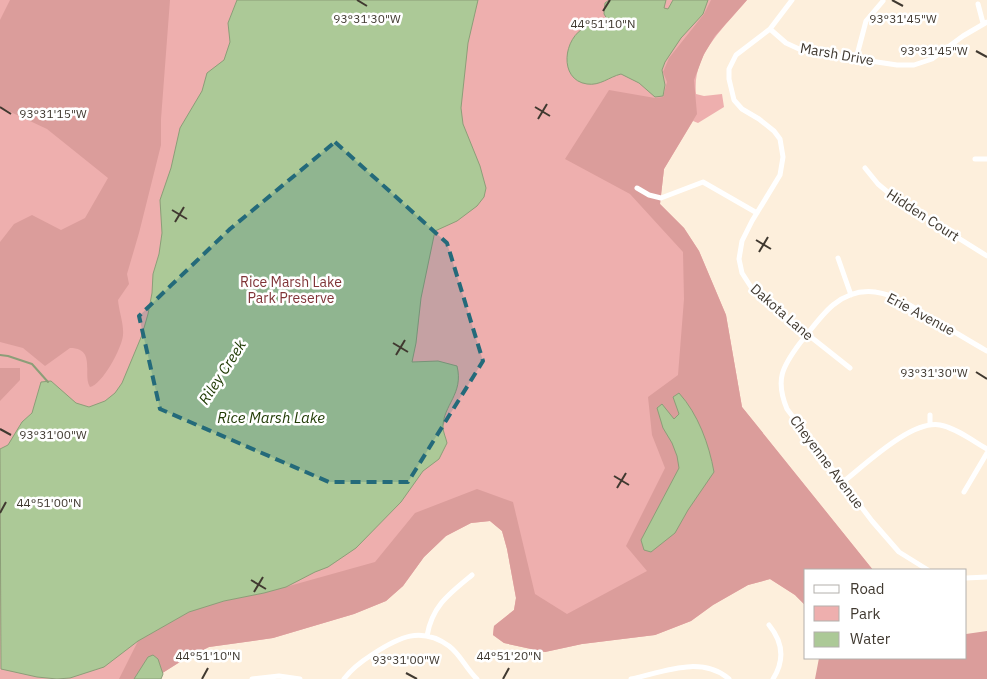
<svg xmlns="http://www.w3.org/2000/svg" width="987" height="679" viewBox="0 0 987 679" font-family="'IBM Plex Sans',sans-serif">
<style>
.green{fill:#eeafae}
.forest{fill:#db9d9b}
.water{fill:#acc997;stroke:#8c9e78}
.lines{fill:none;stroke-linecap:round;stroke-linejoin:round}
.stream{stroke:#8c9e78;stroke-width:2}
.street{stroke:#fff;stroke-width:5}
.marked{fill:#246a7a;fill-opacity:0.2;stroke:#246a7a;stroke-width:4;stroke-dasharray:10 6;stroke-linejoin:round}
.ticks{fill:none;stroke:#403930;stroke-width:2}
.labels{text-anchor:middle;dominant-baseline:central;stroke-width:5;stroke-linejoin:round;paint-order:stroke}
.street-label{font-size:14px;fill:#403930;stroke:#fff}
.park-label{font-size:14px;fill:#803437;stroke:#fff}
.water-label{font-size:15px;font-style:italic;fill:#223c06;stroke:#fff}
.ticks-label{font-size:12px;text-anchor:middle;fill:#403930;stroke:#fff;stroke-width:5;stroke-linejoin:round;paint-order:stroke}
</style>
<rect width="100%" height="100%" fill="#fdefdc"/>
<path class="green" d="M0,0h747c-23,28 -55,54 -51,94l8,2 18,-2 2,13 -26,16 -5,-2 -29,48 -4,35 24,24 15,23 27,64 16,92 131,163h-67v36l-11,-11 -25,-16 -22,6 -35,20 -22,16 -36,14 -73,9 -37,8 -41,-9 -11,-8 1,-9 20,-16 2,-12 -9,-49 -5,-18 -12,-10 -19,2 -25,13 -22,21 -21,29 -17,15 -32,13 -81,24 -64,9 -26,13 -30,19h-153z"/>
<path class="forest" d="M10,0h160l-9,119v26l-22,88 -12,41 2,10 -11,16c1,12 6,24 5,35 -1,13 -21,50 -33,52 -8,-11 7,-39 -20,-39l-25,18 -22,-18 -23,-6v-100l14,-18 18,-9 29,15 24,-12 23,-40 -61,-49 -47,-22v-87z
M711,0h36l-32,36 -11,18 -10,26 3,34 -33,55 -4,35 24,24 15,23 27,64 16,92 131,163h-67v36l-11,-11 -25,-16 -22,6 -35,20 -22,16 -36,14 -73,9 -37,8 -41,-9 -11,-8 1,-9 20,-16 2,-12 -9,-49 -5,-18 -12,-10 -19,2 -25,13 -22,21 -21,29 -17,15 -32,13 -81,24 -64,9 -26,13 -30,19h-34l19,-38 51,-29 35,-11 40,-8 111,-31 40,-49 62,-24 36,13 22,92 32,20 80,-43 -21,-25 39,-78 -13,-33 -4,-38 30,-22 6,-76 -1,-47 -53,-58 -65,-35 44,-69 46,8 8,-1 4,-15 -4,-10 6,-14 35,-44z
M0,368h20v12l-20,21z
M987,631v48h-172l4,-21h147v-24z"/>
<path class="water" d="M237,0h241l-10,43 -7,65 2,16 17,42 6,22 -2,9 -7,9 -20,15 -22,10 -14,67 -5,45 -4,19 26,-1 19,5c7,28 -14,39 -14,61 0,5 3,11 4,16l-8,16 -16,12 -22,31 -45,46 -28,19 -13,5 -29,15 -22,6 -40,8 -35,11 -51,29 -34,26 -34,11 -13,1 -20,-2 -36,-8 -1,-220 8,-4 14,-23 10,-9 9,-31 10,-1 25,22 13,4 16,-6 10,-8 7,-10 20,-48 6,-21 4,-21 1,-19 6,-20 3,-21 -2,-33 11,-32 9,-40 22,-37 5,-18 17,-13 6,-18 -2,-19z
M609,0h57l-2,8 4,1 5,-9h35l-5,14 -22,24 -16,24 -3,8 3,15 -2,11 -8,1 -16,-14 -18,-9c-12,3 -21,12 -34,10 -29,-4 -24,-47 -1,-57 7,-3 16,-1 23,-5l-5,-8 1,-11z
M679,393c19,21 30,51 35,79l-26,38 -13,23 -24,19 -7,-2 -3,-10 38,-72 -2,-12 -5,-13 -9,-15 -6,-20 5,-4 12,15 5,-5 -6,-17z
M153,655l5,4 5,15 -2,5h-27l14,-22z"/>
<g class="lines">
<path class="stream" d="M0,355l8,1 24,8 16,18"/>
<path class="street" d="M792,0l-22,29 -34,26 -7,14v10l5,21 8,9 17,10 15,12 6,8 3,18 -3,18 -28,46 -10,20 -3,18 3,14 9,14 17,16 82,65
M978,4l5,19
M770,29l16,14 13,6 18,4 80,12h17l18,-6 31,-23 24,-14
M856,59l10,-38 17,-20
M975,159h12
M865,168l13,16 18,15 91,57
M637,188l12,7 12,3 42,-16 54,31
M838,258l13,37
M930,415v9
M843,482c22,-17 68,-62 97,-57 16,3 33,16 47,24
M964,492l23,-39
M928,570l-29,-18 -27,-31 -85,-112c-12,-29 -5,-42 13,-66 10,-12 21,-28 33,-38 36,-29 69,-5 101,15 18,10 35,21 53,31
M966,578l21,-1
M769,625c14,17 16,35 4,54
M427,636c5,-30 22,-42 45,-61
M252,679l27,-3 21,3
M344,679c8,-11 18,-18 29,-25 26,-17 48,-28 76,-8 12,9 17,23 28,33
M631,679c32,-7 70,-24 98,0"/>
</g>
<path class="marked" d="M335,142l112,101 36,118 -75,121h-79l-169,-73 -21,-93 91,-87z"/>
<path class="ticks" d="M357,0l10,6M892,0l11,6M603,11l7,-11M976,51l11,6M0,107l11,7M535,107l15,9M538,119l9,-15M172,210l15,9M175,222l9,-15M756,240l15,9M759,252l9,-15M393,343l15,9M396,355l9,-15M976,372l11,7M0,429l11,6M614,476l15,9M617,488l9,-15M0,513l6,-11M251,580l15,9M254,592l9,-15M406,673l11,6M202,679l6,-11M503,679l6,-11"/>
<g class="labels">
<g class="street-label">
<text transform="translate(837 54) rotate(10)">Marsh Drive</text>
<text transform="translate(923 215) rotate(33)">Hidden Court</text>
<text transform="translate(782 312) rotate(41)">Dakota Lane</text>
<text transform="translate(921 314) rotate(28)">Erie Avenue</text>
<text transform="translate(827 462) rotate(53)">Cheyenne Avenue</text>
</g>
<g class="park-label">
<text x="291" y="282">Rice Marsh Lake<tspan x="291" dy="16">Park Preserve</tspan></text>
</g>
<g class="water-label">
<text transform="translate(222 372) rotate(-57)">Riley Creek</text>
<text x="271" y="417">Rice Marsh Lake</text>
</g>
</g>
<g class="ticks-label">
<text x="367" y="23">93°31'30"W</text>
<text x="903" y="23">93°31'45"W</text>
<text x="603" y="28">44°51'10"N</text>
<text x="934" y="55">93°31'45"W</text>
<text x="53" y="118">93°31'15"W</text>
<text x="934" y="377">93°31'30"W</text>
<text x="53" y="439">93°31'00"W</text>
<text x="49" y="507">44°51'00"N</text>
<text x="208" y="660">44°51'10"N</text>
<text x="509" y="660">44°51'20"N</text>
<text x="406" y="664">93°31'00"W</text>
</g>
<rect x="804" y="569" width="162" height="90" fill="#ffffff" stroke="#b3b0ac"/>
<rect x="814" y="585" width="25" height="8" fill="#ffffff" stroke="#b3b0ac"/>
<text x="850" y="594" font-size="15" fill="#403930">Road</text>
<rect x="814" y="606" width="25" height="15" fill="#eeafae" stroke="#b3b0ac"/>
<text x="850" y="619" font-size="15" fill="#403930">Park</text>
<rect x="814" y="632" width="25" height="15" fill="#acc997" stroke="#b3b0ac"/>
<text x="850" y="644" font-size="15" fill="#403930">Water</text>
</svg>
